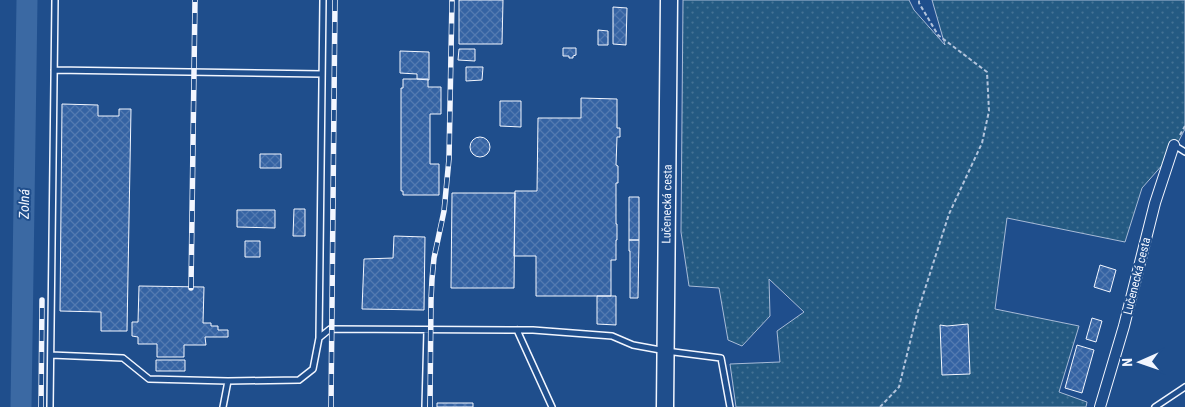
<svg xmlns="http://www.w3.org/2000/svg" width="1185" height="407" viewBox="0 0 1185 407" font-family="'Roboto Condensed',sans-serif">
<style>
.grass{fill:url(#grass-dots);stroke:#a8bbd7}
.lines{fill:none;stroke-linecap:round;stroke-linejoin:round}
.river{stroke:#3b69a3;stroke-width:21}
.building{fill:url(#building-cross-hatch);stroke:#f2f6ff}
.service-casing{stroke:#f2f6ff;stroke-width:8}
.minor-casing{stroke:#f2f6ff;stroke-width:12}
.primary-casing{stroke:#f2f6ff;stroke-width:19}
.path{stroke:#b3c4dc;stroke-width:2;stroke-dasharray:4 2.5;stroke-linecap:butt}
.service{stroke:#1f4e8c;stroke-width:5}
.minor{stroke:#1f4e8c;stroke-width:10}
.primary{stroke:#1f4e8c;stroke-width:16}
.rail-casing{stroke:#f2f6ff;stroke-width:5.5}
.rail{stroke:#1f4e8c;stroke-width:4;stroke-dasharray:11;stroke-linecap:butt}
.labels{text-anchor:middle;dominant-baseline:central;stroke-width:4;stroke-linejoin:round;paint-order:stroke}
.street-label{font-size:12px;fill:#f2f6ff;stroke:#1f4e8c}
.water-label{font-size:14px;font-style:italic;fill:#f2f6ff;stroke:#1f4e8c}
</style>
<defs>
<pattern id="grass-dots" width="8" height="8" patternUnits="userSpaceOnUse" patternTransform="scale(1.25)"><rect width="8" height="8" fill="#245a82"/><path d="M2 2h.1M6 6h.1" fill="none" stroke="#447295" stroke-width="1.8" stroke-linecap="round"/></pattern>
<pattern id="building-cross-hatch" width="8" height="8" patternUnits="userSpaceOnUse" patternTransform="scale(1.25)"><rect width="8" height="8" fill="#3563a3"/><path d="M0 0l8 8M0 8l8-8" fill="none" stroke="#537ab1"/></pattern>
</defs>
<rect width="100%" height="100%" fill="#1f4e8c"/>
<path class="grass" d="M683,0h226l5,10 31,35 -13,-45h253v129l-13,25 -30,34 -17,54 -118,-24 -12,91 84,17 -20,66 28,10 -1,5h-350l-6,-43 50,-2 -3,-31 27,-19 -35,-33 1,37 -28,30 -14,-6 -9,-52 -30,-2 -8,-54z"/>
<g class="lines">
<path class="river" d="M21,407l6,-407"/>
</g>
<path class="building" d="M459,0h44l-1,44h-43z
M613,7l14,1 -1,37 -13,-1z
M598,30l10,1v14h-10z
M563,48h13v7l-3,1v2h-4v-2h-6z
M459,49h16v12l-17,-1z
M400,51l29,1v28l-12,-1v-5l-17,-1z
M466,67h17l-1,13 -16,1z
M403,79h25v8h13v27h-11v50h9v31h-36v-4h-2v-103h2z
M581,98l36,1v29h3v9h-3l-1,28 2,1v17h-2v41h1v16h-1v20h-5v36h-75v-40h-22l1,-65h22l1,-73h43z
M500,101h21v26l-21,-1z
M62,104l36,1v11h21v-7h12l-4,222h-26v-19l-41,-1z
M470 147a10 10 0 1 1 20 0a10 10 0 1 1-20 0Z
M260,154h21v14h-21z
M452,193h63l-1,95h-63z
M629,197h10v43h-10z
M294,209h11v27h-12z
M237,210h38v18l-38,-1z
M394,236l31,1 -1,73 -62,-1 2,-50 29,-1z
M629,240h10l-1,58h-8v-47h-1z
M245,241h15v16h-15z
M1100,265l16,5 -6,22 -16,-5z
M139,286l65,1 -1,36h8v3h7v4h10v7h-23l1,8h-22v12h-27v-13h-19v-7l-6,-1v-14h6z
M597,296h19v29l-19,-1z
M1092,318l10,3 -6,21 -10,-3z
M968,324l2,50 -28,1 -2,-50 7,1z
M1077,345l17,5 -12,43 -17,-5z
M156,360h29v11h-29z
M437,403h36v4h-36z"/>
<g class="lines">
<g class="service-casing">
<path id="service" d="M54,70l268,4
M1174,145l11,7
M517,330l35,77
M319,338l4,-338
M51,355l72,3 26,21 79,2 71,-1 14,-11 6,-31 11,-9 203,1 79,6 21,9 33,6 55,7 9,49
M50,407l5,-407
M223,407l5,-26
M425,407l2,-77
M1155,407l30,-20"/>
</g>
<g class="minor-casing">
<path id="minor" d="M1100,407l24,-81 31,-123 19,-58"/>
</g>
<g class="primary-casing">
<path id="primary" d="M665,407l4,-407"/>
</g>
<path class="path" d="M1180,135l5,-9
M880,407l19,-20 18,-73 32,-100 33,-71 7,-32 -2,-39 -49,-37 -19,-32v-3"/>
<use href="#service" class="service"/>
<use href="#minor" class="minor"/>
<use href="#primary" class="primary"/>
<g class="rail-casing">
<path id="rail" d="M191,288l4,-288
M41,407l1,-107
M331,407l4,-407
M430,407l1,-107 1,-21 2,-21 10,-47 5,-52 3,-159"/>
</g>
<use href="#rail" class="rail"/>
</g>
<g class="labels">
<g class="street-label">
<text transform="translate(667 204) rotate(-89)">Lučenecká cesta</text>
<text transform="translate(1137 276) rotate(-76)">Lučenecká cesta</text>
</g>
<g class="water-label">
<text transform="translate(24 204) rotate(-89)">Zolná</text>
</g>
</g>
<g transform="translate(1140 362) rotate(268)" stroke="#1f4e8c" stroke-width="4" paint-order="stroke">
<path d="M0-4L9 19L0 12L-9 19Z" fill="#f2f6ff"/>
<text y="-8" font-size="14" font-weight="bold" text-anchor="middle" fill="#f2f6ff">N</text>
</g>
</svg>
